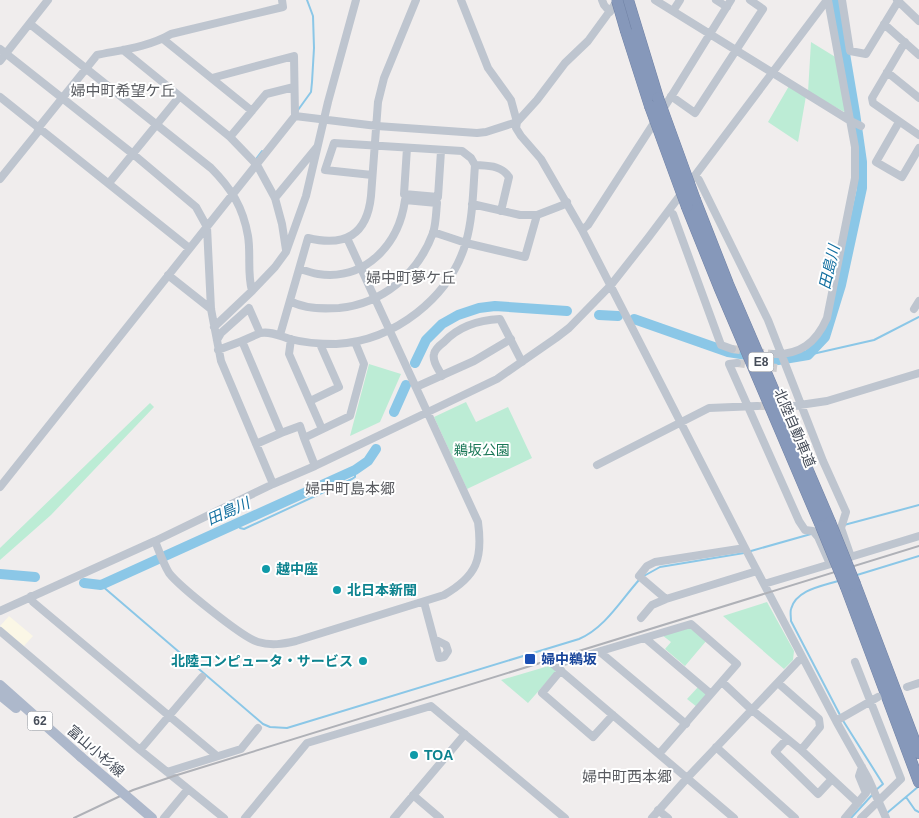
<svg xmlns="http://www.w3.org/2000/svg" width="919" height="818" viewBox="0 0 919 818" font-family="Helvetica,'Noto Sans JP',sans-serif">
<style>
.commercial{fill:#fbf7e6}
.green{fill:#bcecd5}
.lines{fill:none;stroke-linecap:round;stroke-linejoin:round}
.stream{stroke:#8bc7e7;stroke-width:2}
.river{stroke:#8bc7e7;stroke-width:10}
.minor-tunnel{stroke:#cecdcf;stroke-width:8;stroke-dasharray:8 4;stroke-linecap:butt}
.highway-casing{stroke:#7283a6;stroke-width:12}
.minor{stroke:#bec5cf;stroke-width:8}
.major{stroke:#adb8cb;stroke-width:10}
.highway{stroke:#8698ba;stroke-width:11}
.rail{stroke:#afb1b7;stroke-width:2}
.highway-bridge-casing{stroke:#7283a6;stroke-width:12;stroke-linecap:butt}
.major-bridge{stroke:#adb8cb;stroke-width:10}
.highway-bridge{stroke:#8698ba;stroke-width:11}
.culture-dot{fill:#0f9aa8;stroke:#fff;stroke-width:2}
.transit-dot{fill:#1a4fb4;stroke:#fff;stroke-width:2}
.labels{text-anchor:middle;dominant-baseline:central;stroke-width:4;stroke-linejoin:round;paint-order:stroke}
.shield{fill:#fff;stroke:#7e828b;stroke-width:1}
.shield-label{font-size:12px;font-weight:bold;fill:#464d59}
.street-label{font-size:14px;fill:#464d59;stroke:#fff}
.park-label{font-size:14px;fill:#1a7756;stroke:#fff}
.culture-label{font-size:14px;font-weight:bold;fill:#0d838f;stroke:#fff;text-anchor:start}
.transit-label{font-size:14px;font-weight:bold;fill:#164399;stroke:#fff;text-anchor:start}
.neighbourhood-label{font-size:15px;fill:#5a5c61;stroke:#fff}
.water-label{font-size:15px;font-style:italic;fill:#126fa0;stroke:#fff}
</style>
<rect width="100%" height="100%" fill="#f0eded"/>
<path class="commercial" d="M9,616l24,20 -9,10 -24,-20z"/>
<path class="green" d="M811,42l26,16 11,56 -40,-22z
M789,86l17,10 -8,46 -30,-20z
M369,364l32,10 -21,48 -30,14z
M466,402l10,20 32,-15 24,51 -65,31 -33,-72z
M150,403l4,4 -103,108 -51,45v-12z
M767,602l27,49 -1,9 -9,9 -61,-53z
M688,627l19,13 -22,26 -20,-17 6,-7 -9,-7z
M552,665l5,5 -29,33 -27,-23z
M699,686l7,6v5l-9,10 -10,-8z"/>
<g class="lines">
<path class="stream" d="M298,110l13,-18 1,-10 2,-34 -1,-32 -6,-16
M256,159l6,-8
M808,355l66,-15 45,-23
M237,524l3,4 4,1 108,-50 3,-2v-7
M844,525l75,-20
M751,551l60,-17
M857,575l62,-19
M642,577l18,-10 84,-14
M838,581c-16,5 -42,9 -47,28 -1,3 0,8 0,12l49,94
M101,585l162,139 7,3 17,1 292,-89c26,-11 42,-39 60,-59
M842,719l41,65 -7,6
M906,797l9,13 4,2
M887,813l32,-27
M851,818l22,-24"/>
<path class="river" d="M599,315l19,1
M634,319l94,33 50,8 30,-5 17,-18 16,-52 21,-97v-26l-7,-49 -19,-113
M415,363l11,-23 16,-16 16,-9 21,-7 16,-2 72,5
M394,412l12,-27
M0,574l35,3
M84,583l17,2 254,-115 13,-9 8,-12"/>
<path class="minor-tunnel" d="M732,349l41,5
M737,363l40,5
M757,406h36"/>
<g class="highway-casing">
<path id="highway" d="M628,0l30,98
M626,31l24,75
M695,200l33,84 102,238
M687,207l33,82 101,237
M855,584l64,169
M846,587l73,195"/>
</g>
<path class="minor" d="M461,0l27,68 23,32 6,22 -1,6 5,8 20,23 41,71 163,318 91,173 32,57 18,40
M602,0l2,5 6,7
M655,0l194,120 12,6
M716,0l11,7
M842,0l8,51 16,3 33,-54
M897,0l22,21
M673,11l7,-11
M30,24l181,144c20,20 32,39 37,68 3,18 -1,37 4,55
M884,24l35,31
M163,39l89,72
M905,42l-33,56 1,5 46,32
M0,49l133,105 63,53 11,20 4,82 10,52 52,123
M123,50l107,87 27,28 18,33 7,26 4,26
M0,61l48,-61
M887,72l32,26
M671,96l24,17 68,-104 -13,-9
M0,97l189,151
M295,116l82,10 100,7 9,-1 31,-10 20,-22 28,-37 23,-22 30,-41
M899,122l-23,40 26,15 17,-29
M230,137l36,-43 28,-7
M407,148l-3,46 34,3 3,-46
M475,165c13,1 26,0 34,12l-8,34
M0,179l37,-46 2,-6 58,-72c24,-5 52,-8 74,-21l112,-27 -1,-7
M699,180l69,140 55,141 23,51 -5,16 10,29
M109,183l70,-86
M275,198l42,-51
M472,204l48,11h17l26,-10 4,-3
M673,214l48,131 11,4
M582,230l6,-5 86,-133 57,-92
M433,232l33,11 59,14 12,-42
M168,275l43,34
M290,301c14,8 32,8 49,7 43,-4 79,-34 94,-75 3,-9 3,-20 4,-30l-32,-3c-6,44 -39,81 -87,74 -6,-1 -12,-3 -18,-5
M914,309l5,-8
M214,327l38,-36 23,-24 11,-15 20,-56 22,-94 28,-102
M260,333c11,-2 20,3 30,6 15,4 31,5 46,5 58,-3 114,-46 130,-102 7,-25 7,-51 9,-77l-4,-7 -9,-7 -128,-8 -9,27 47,5
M280,335l28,-97c37,9 59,-3 63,-42l7,-94 6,-24 32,-78
M291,339l-2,15 33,75
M217,340l4,-7 28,-25 11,25 -18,8 39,92 -25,11
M218,350l24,-9
M773,354c27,1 43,-11 54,-36l28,-140v-31l-27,-147
M737,363l-8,1 70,157 6,9 8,1 5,6 12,27
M442,376c-3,-6 -10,-15 -8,-22 1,-5 6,-9 10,-12 15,-16 35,-22 56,-23l22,43
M416,387l58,-26 37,-22
M310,401l29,-14 -19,-43
M793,406l34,-5 92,-28
M281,433l19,-7 4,12
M597,465l112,-57 48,-2
M315,466l-11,-28 46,-22 14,-52 -9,-22
M0,487l295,-371 -1,-60 -82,22
M155,541c4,10 8,22 14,32 10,13 74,65 89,69 13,4 25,2 38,-1l148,-46c33,-19 39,-36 34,-73l-131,-284
M847,558l72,-22
M764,584l70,-21
M31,596l2,6 184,154
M666,599l-27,-23 8,-10 8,-4 90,-14
M424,602l15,56 5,-1 4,-6 -2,-6 -12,-6
M0,611l155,-70 118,-57 42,-18 182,-87 59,-41 13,-10 42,-43 37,-47 179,-238
M641,618l11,-13 14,-6 91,-28
M0,631l140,119 84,68
M645,638l66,56
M600,652l86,72
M855,662l46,117 -40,39
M554,665l137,-41 46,40 -78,90
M554,665l180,153
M561,670l-19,23 51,44 20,-22
M722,682l30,28 49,40 57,53
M778,683l41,36 1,8 -19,23
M907,687l12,-4
M836,721l42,-24
M787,739l-12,13 43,42 14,-15
M716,747l79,71
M140,750l62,-73
M167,772l74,-23 17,-21
M413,795l27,23
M658,810l10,8
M164,818l24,-29
M245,818l62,-75 124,-37 134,112
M394,818l71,-84
M652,818l36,-41 114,-120
M845,818l21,-25 -7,-17 3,-9"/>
<path class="major" d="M0,685l81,72
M0,695l16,13"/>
<use href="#highway" class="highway"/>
<path class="rail" d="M74,818l59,-28 41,-14 745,-230"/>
<g class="highway-bridge-casing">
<path id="highway-bridge" d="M617,0l9,31
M658,98l37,102
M650,106l37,101
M830,522l25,62
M821,526l25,61"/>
</g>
<path class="major-bridge" d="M81,757l71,61"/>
<use href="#highway-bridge" class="highway-bridge"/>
</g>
<g class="culture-dot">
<circle cx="266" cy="569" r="5"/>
<circle cx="337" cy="590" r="5"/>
<circle cx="363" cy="661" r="5"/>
<circle cx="414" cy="755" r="5"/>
</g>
<rect class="transit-dot" x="524" y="653" width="12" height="12" rx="2.5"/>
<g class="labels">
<g class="shield">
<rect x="748.5" y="352.5" width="25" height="19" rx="4"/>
<rect x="27.5" y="711.5" width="25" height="19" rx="4"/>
</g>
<g class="shield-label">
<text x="761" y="362">E8</text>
<text x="40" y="721">62</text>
</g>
<g class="street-label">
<text transform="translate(795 428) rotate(67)">北陸自動車道</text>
<text transform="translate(96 751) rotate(41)">富山小杉線</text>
</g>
<g class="park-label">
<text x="482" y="450">鵜坂公園</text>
</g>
<g class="culture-label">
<text x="276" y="569">越中座</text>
<text x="347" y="590">北日本新聞</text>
<text x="353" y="661" text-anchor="end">北陸コンピュータ・サービス</text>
<text x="424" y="755">TOA</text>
</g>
<g class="transit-label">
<text x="541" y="659">婦中鵜坂</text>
</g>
<g class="neighbourhood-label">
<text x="123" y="90">婦中町希望ケ丘</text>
<text x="411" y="277">婦中町夢ケ丘</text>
<text x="350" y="488">婦中町島本郷</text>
<text x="627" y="776">婦中町西本郷</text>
</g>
<g class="water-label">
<text transform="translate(829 267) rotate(-77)">田島川</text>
<text transform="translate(228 511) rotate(-24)">田島川</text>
</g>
</g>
</svg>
